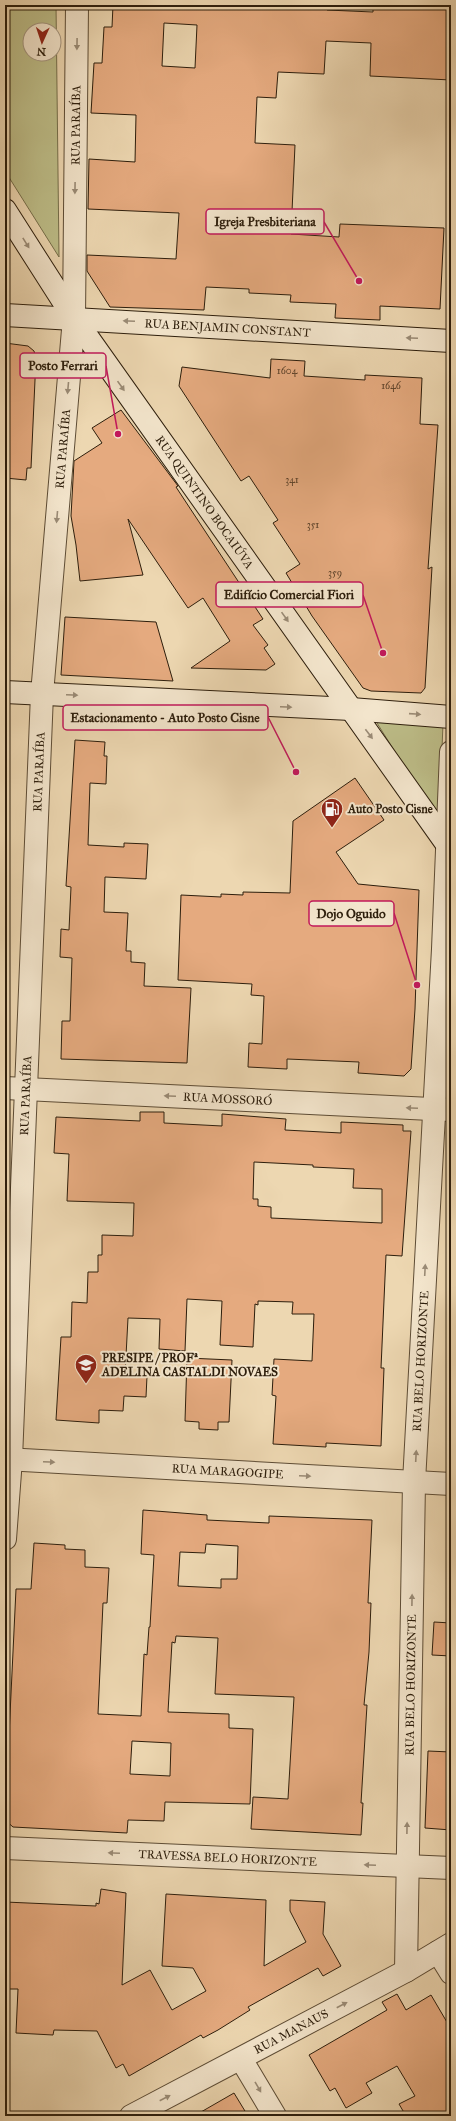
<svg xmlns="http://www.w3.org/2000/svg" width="456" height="2121" viewBox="0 0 456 2121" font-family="'IM FELL Great Primer',serif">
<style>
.green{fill:#bdbd88;stroke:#756e4a;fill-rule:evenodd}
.building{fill:#e5aa7f;stroke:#2d1e0c;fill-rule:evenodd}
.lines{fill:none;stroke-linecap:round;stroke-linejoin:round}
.street-casing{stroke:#5d4c35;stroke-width:24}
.secondary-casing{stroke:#2d1e0c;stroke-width:24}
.street{stroke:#f3e5cc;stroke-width:22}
.secondary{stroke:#f3e5cc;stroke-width:22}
.oneway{fill:#9a8b76}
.labels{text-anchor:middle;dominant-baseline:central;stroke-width:4;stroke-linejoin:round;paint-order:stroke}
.number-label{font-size:10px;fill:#5b4129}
.street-label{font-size:12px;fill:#2d1e0c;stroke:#f3e5cc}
.poi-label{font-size:12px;font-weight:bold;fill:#2d1e0c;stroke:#f3e5cc;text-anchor:start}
.leader{fill:none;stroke:#c2185b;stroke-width:1.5}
.callout-dot{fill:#c2185b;stroke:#f3e5cc;stroke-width:1.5}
.callout{fill:#f3e5cc;stroke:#c2185b;stroke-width:1.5}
.callout-label{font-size:13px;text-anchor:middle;font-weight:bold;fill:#2d1e0c}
</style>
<rect width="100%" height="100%" fill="#edd7b1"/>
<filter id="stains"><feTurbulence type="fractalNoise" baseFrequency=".005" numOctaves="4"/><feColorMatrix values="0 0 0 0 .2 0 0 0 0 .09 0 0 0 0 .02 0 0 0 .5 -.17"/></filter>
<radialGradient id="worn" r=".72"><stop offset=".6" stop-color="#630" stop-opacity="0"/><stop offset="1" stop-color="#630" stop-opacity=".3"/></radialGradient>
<path class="green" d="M5,5h51l3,252 -54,-86zM30,30h24v24h-24z
M372,715l71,9 -4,98z"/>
<path class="building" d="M113,5h214v5l46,2v-7h78v75l-81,-4 1,-33 -45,-2 -2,33 -46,-2 -2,26 -19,-1 -2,46 40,2 -4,89 48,3 1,-13 104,4 -4,81 -60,-3v14l-45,-2 1,-14 -46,-2 1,-7 -42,-2v-4l-43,-2 -2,23 -94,-3 -23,-36v-16l89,4 3,-46 -91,-4 1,-50 46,3 1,-47 -45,-2 3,-50h8l2,-36h8zM164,23l33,2 -2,43 -33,-2z
M5,343l23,3 6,5 2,7 -5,110h-4l-1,12 -21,-2z
M271,359l34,2 -1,15 61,4v-5l57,3 -2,46 18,1 -10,144 4,-2 -7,121 -4,5 -50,-2 -8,-3 -51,-72 -26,-43 14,-9 -27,-41 5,-3 -29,-44 -8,5 -62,-95 3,-19 88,11z
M121,410l57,76 -2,1 87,132 -10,6 15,20 -4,3 11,16 -9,6 -75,-2 39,-27 -27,-43 -15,10 -60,-89 15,56 -63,6 -4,-36 -5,-29 3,-55 28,-18 -10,-15z
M65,617l91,5 17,59 -112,-6z
M75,740l30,2 -1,14h3l-1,28 -16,-1 -2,62 36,2v-4l24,1 -2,35 -41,-2 -1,35 24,1 -2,38h5v11l14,1 -1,23 47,2 -4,75 -126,-4 1,-38h8l2,-63 -12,-1 1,-28 8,1 2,-43 -5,-1z
M355,778l29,42 -48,32 22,32 61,6 -4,119 -4,60 -7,7 -46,-3 1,-11 -72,-3v10l-39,-2 1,-24 13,1 2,-48 -13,-1 1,-11 -74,-4 3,-85 40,2v-3l22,1v-3l47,1 3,-72z
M140,1112h24v11l58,3v-12l64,5 -1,11 56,3v-11l62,3v6h8l-9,125 -16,-1 -5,113h3l-3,78 -55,-3v4l-53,-3 3,-48 -4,-1 2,-36 38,2 2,-47h-22l1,-12 -35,-1v4l-3,-1 -2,43 -33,-2 2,-44 -35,-2 -2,52 -26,-2 1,-30 -32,-1 -3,57 22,1 -1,21 -22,-1 -1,15 -24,-1v13l-43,-3 5,-83h10l1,-35 15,1 1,-31h10v-17h4v-20l31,1 1,-33 -67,-2 2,-47 -15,-1 2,-36 84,4zM254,1162l59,3v2l41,2 -1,19 29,1v34l-111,-5v-11l-13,-1v-7h-5z
M187,1358l45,2 -3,62h-11v8l-19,-1v-7l-14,-1z
M143,1510l64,5v5l62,3v-7l103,4 -4,83h3l-2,49 -5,53h3l-6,98h2l-2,32 -110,-6 2,-32 35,2 6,-102 -79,-3 3,-56 -42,-2 -1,7 -3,-1 -4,70 61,2v14l24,1 -3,75 -85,-2 -1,19 -36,-1 -1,13 -114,-6 -8,-7 11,-231h15l3,-46 31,2v4l20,1v17l24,1 -2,35h-4l-5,111 43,2 3,-62 3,1 2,-28h1l4,-72 -13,-1zM206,1544l32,2 -1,33h-16v9l-43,-2 2,-34 25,1zM132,1741l39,2 -1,33 -40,-2z
M434,1622l17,1v33l-19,-1z
M428,1751l23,1v78l-26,-2z
M101,1889l25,4 -4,92 28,-15 22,40 34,-19 -13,-23 -31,-2 4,-72 100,6 -2,66 42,-24 -16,-31v-11l35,2 -2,32 18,32 -18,10 -5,-8 -70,39 2,3 -32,20 -15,8 -2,-3 -72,41 -6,-12 -7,4 -19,-37 -43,-1 -1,5 -37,-2 2,-44h-13v-87l91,4v-3l3,1z
M397,1994l9,16 25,-15 20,34v82l-7,5h-38l-7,-12 16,-8 -18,-30 -31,17 6,10 -26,15 -11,-20 -5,3 -21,-36 78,-45 -5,-8z
M234,2093l14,23h-54z"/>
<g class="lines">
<g class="street-casing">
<g id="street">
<path id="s1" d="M5,1088l446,22"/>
<path id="s2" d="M5,1459l446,25"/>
<path id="s3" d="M5,1539l6,-80 31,-765 32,-376 3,-313"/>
<path id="s4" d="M5,1848l446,20"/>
<path d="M438,1952l13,21"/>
<path id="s5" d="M406,1971l8,-489 29,-533 8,-197"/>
<path d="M241,2059l34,57"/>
<path id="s6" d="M131,2116l275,-145 45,-27"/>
</g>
</g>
<g class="secondary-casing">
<g id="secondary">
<path id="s7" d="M5,210l69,108 377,532"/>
<path id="s8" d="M5,315l446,26"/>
<path d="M5,692l346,17 100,8"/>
</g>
</g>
<use href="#street" class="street"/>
<use href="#secondary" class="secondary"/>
</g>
<defs><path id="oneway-solid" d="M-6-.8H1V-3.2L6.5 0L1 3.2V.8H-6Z"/></defs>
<g class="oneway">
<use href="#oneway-solid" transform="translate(77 44) rotate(91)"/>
<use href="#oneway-solid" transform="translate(75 188) rotate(91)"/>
<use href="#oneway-solid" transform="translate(26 243) rotate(58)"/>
<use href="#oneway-solid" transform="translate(129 321) rotate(-177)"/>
<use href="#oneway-solid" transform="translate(412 338) rotate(-177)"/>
<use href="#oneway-solid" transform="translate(121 386) rotate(55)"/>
<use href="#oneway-solid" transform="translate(68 388) rotate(95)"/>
<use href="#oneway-solid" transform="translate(57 517) rotate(95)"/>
<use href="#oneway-solid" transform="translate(285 617) rotate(55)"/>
<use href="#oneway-solid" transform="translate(72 695) rotate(3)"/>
<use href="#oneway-solid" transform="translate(286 707) rotate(2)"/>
<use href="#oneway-solid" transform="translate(415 714) rotate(4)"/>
<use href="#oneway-solid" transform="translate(369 734) rotate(53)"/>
<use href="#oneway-solid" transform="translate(170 1096) rotate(-177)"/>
<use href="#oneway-solid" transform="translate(412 1108) rotate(-177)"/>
<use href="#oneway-solid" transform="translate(425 1270) rotate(-87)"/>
<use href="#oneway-solid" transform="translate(416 1456) rotate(-87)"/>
<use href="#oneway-solid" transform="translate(49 1462) rotate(3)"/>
<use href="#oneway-solid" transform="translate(305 1476) rotate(3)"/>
<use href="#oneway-solid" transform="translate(412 1600) rotate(-89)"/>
<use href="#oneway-solid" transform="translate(407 1828) rotate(-89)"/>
<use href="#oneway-solid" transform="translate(114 1853) rotate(-177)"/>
<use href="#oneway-solid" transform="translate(370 1865) rotate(-177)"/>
<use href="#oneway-solid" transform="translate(342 2005) rotate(-28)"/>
<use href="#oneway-solid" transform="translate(258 2087) rotate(60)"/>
<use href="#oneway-solid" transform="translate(165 2098) rotate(-27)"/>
</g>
<defs>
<g id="fuel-pin" transform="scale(1.15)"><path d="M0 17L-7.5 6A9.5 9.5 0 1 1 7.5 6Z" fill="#8f2418" stroke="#f3e5cc"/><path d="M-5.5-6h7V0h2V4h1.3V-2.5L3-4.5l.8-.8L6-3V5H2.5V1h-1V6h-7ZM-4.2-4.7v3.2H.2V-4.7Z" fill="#fff"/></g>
<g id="school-pin" transform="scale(1.15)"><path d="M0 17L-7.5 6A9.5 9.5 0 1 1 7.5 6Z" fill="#8f2418" stroke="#f3e5cc"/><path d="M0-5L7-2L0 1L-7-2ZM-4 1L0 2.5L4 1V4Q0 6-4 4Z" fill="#fff"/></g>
</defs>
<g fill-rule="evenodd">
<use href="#fuel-pin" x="332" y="809"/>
<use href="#school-pin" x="86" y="1365"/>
</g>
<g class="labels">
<g class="number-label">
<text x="287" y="371">1604</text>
<text x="391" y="386">1646</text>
<text x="292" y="480">341</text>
<text x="313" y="525">351</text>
<text x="335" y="573">359</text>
</g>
<g class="street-label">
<text stroke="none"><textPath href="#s3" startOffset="1416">RUA PARAÍBA</textPath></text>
<text stroke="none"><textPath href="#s8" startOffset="223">RUA BENJAMIN CONSTANT</textPath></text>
<text stroke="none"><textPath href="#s3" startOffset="1092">RUA PARAÍBA</textPath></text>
<text stroke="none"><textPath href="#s7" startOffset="354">RUA QUINTINO BOCAIÚVA</textPath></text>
<text stroke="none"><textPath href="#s3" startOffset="768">RUA PARAÍBA</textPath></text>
<text stroke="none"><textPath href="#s3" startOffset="444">RUA PARAÍBA</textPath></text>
<text stroke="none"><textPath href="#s1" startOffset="223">RUA MOSSORÓ</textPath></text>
<text stroke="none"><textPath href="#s5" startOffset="610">RUA BELO HORIZONTE</textPath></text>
<text stroke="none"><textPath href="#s2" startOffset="223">RUA MARAGOGIPE</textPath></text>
<text stroke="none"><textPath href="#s5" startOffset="286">RUA BELO HORIZONTE</textPath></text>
<text stroke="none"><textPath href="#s4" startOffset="223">TRAVESSA BELO HORIZONTE</textPath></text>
<text stroke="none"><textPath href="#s6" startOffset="181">RUA MANAUS</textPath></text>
</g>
<g class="poi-label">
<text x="348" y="809">Auto Posto Cisne</text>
<text x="102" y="1358">PRESIPE / PROFª<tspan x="102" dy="14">ADELINA CASTALDI NOVAES</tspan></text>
</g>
</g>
<path class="leader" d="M359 281L324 222M118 434L106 366M383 653L363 595M296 772L268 717M417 985L394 913"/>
<g class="callout-dot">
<circle cx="359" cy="281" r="4"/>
<circle cx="118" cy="434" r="4"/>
<circle cx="383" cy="653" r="4"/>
<circle cx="296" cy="772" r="4"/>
<circle cx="417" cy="985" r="4"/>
</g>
<g class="callout">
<rect x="206" y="209" width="118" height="25" rx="4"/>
<rect x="20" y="353" width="86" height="25" rx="4"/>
<rect x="216" y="582" width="147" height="25" rx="4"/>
<rect x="63" y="705" width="205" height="25" rx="4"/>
<rect x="309" y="901" width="85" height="25" rx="4"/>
</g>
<g class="callout-label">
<text x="265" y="226">Igreja Presbiteriana</text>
<text x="63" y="370">Posto Ferrari</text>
<text x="289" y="599">Edifício Comercial Fiori</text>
<text x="165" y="722">Estacionamento - Auto Posto Cisne</text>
<text x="351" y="918">Dojo Oguido</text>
</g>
<rect width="456" height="2121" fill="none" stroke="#edd7b1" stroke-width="20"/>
<rect x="6" y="6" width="444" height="2109" fill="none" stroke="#2d1e0c" stroke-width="2"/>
<rect x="10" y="10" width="436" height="2101" fill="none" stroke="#2d1e0c"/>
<g transform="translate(42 42) rotate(183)"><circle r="19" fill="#f3e5cc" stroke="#a4957f"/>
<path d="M0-3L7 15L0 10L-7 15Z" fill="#8f2418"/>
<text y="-6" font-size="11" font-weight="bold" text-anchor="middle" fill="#2d1e0c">N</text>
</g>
<rect width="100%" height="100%" filter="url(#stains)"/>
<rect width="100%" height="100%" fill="url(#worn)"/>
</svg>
